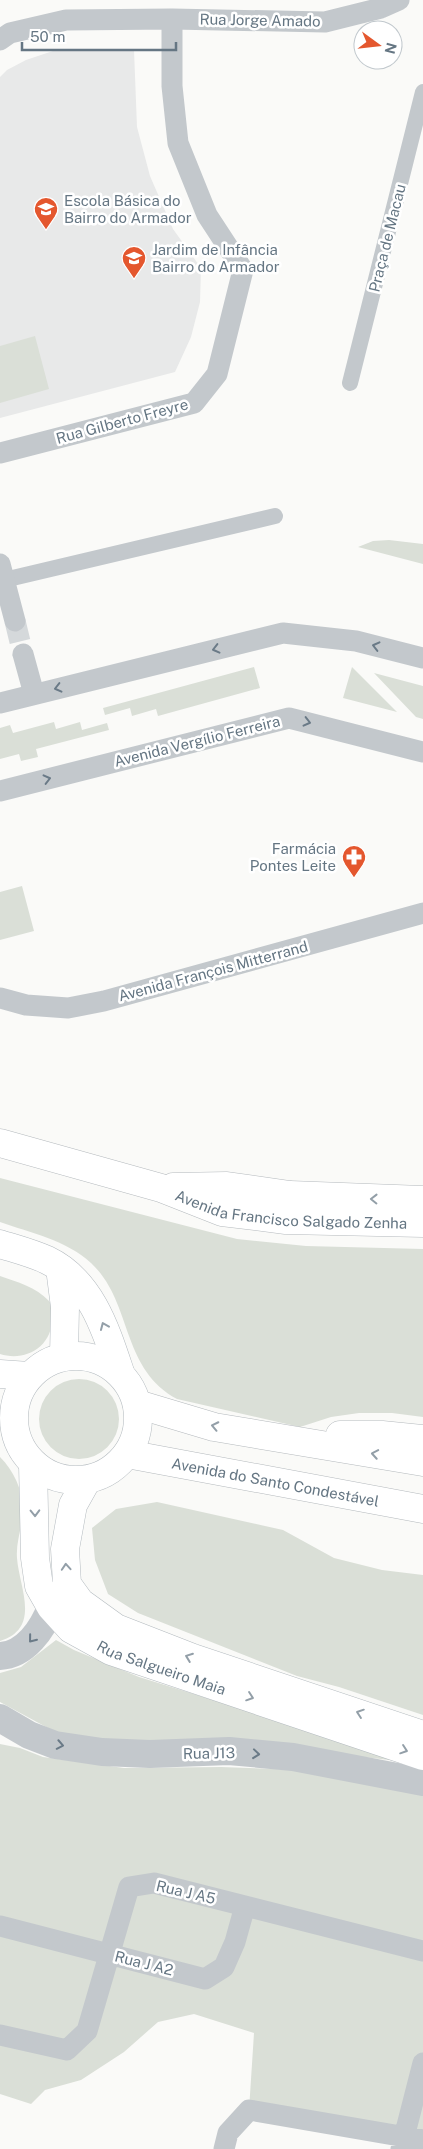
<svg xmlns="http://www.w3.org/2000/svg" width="423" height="2149" viewBox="0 0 423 2149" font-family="'Public Sans',sans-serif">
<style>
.built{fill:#e8e9e9}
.green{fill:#dadfd7}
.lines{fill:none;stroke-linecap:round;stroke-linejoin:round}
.minor-tunnel{stroke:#d5d9db;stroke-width:21;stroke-dasharray:21 11;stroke-linecap:butt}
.secondary-casing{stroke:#b3babf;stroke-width:29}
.primary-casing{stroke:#b5babe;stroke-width:29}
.trunk-casing{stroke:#b4b9bd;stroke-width:29}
.pedestrian{stroke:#c3c8cc;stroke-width:16}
.minor{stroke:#c3c8cc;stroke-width:21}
.tertiary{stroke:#c3c8cc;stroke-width:28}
.secondary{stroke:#fff;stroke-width:28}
.primary{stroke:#fff;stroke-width:28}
.trunk{stroke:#fff;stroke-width:28}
.oneway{stroke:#6a7a87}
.oneway2{stroke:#939fa8}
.labels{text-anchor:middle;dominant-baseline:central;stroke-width:5;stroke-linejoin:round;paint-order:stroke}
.street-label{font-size:15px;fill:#657683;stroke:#fff}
.poi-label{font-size:15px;fill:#657683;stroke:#fff;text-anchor:start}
</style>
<rect width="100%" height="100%" fill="#fafaf8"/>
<path class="built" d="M134,50l3,77 13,49 23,53 28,39 -1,34 -9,35 -16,35 -175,46v-341l7,-7 19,-10 27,-9z"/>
<path class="green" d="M35,336l14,53 -49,14v-57z
M389,540l34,4v20l-65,-17 15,-6z
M254,667l6,21 -102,28 -2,-7 -24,7 -2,-8 -25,7 -2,-7z
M352,667l45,45 -54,-14z
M374,673l49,13v33l-7,-2z
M54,722l2,7 24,-7 2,8 25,-7 2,7 -73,19 2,8 -17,4 -2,-7 -19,5v-31l10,-3 3,8z
M22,886l12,45 -34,9v-48z
M0,1178l237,61 69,7 117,3v168l-31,-4h-33l-28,4 -31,10 -123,-28c-57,-31 -44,-97 -86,-136 -25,-23 -60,-30 -91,-41z
M0,1276c17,6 36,11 49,25 4,5 3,12 3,18 0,28 -27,43 -52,35z
M39 1419a40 40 0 1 1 80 0a40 40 0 1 1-80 0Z
M0,1457c16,16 26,40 22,63 -2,13 -6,25 -5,38 2,29 25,70 -17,83z
M157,1502l126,28 51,28 48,12 41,5v140l-84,-28 -42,-11 -159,-63 -30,-19 -13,-34 -3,-32 24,-19z
M56,1640l18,10 65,27 278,86 -189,-21 -158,-2 -70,-38v-29l21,-6z
M0,1744l20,4 23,9 81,11 97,-1 82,3 120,25v345l-174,-30 5,-77 -60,-19 -36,8 -34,30 -43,28 -36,10 -14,14 -31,-10z"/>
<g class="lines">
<path class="minor-tunnel" d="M15,621l8,33"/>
<g class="secondary-casing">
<g id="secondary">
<path d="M0,1244c16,5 32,9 47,16 44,21 59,70 73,112"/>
<path d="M60,1268l5,39 -1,49"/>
<circle cx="76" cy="1418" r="62"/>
<path d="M0,1374l29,2"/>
<path id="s1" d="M33,1464l2,94 4,28 12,21 20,22 40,22 312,105"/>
<path d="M87,1480l-14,25 -8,44 2,35 13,18 36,26 77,30 230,77"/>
</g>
</g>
<g class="primary-casing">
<g id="primary">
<path id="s2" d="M0,1143l161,45 61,24 64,8 137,3"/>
<path d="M173,1187l54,-1 63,9 133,5"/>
</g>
</g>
<g class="trunk-casing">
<g id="trunk">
<path d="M137,1404l77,23 209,35"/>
<path d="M340,1435h42l41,4"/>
<path id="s3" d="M127,1454l296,55"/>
</g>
</g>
<path class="pedestrian" d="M350,383l73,-291
M0,586l4,-6 271,-64"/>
<path class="minor" d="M0,40l10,-7 56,-13 106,-1 153,3 56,-14 18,-8
M0,453l194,-50 23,-29 26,-104 -36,-55 -29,-72 -6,-57v-67
M0,564l15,57
M23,654l11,40
M0,703l283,-70 73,8 67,17
M0,791l289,-73 134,34
M0,998l26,7 42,3 36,-7 319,-88
M0,1926l205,53 19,-12 11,-25 10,-36
M0,2035l67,15 20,-19 42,-144 25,-4 269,68
M224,2149l4,-16 21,-23 174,30
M401,2149l22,-86"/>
<path class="tertiary" d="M0,1656c25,-1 43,-27 51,-49
M0,1718l29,17 26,10 47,7 48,2 79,-3 64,6 130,25"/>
<use href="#secondary" class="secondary"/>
<use href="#primary" class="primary"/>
<use href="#trunk" class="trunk"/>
</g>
<defs><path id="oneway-chevron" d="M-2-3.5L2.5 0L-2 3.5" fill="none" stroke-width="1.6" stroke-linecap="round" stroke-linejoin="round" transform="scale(1.25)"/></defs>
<g class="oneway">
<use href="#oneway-chevron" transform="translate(376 646) rotate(-166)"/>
<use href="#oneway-chevron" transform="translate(216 649) rotate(166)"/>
<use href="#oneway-chevron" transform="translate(58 688) rotate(166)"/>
<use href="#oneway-chevron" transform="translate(307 722) rotate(14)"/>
<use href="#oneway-chevron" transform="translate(47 779) rotate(-14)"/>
<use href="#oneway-chevron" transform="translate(32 1639) rotate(129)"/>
<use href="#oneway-chevron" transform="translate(60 1745) rotate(11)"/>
<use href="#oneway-chevron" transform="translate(256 1754) rotate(6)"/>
</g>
<g class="oneway2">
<use href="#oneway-chevron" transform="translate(374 1199) rotate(-179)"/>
<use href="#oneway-chevron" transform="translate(104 1326) rotate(-113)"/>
<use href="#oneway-chevron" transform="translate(215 1426) rotate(-168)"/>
<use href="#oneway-chevron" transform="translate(375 1454) rotate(-170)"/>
<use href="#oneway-chevron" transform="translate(35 1513) rotate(89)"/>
<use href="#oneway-chevron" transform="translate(66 1567) rotate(-94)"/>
<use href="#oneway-chevron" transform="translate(189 1657) rotate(-159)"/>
<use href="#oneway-chevron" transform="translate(250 1697) rotate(19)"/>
<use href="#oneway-chevron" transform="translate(360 1713) rotate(-161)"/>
<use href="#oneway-chevron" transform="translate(404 1750) rotate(19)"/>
</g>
<defs>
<g id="school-pin" transform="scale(1.25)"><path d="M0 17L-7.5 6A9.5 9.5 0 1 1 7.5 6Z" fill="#e4572e" stroke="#fff"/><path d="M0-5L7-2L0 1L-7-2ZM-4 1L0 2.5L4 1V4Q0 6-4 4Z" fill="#fff"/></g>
<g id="pharmacy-pin" transform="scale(1.25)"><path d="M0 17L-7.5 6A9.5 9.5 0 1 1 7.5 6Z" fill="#e4572e" stroke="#fff"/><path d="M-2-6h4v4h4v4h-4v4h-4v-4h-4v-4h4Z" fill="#fff"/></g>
</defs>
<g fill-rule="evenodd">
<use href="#school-pin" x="46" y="209"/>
<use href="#school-pin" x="134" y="258"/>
<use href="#pharmacy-pin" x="354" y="857"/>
</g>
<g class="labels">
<g class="street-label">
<text transform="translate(260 20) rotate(1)">Rua Jorge Amado</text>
<text transform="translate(387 238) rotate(-76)">Praça de Macau</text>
<text transform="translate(122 421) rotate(-15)">Rua Gilberto Freyre</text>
<text transform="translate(197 741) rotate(-14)">Avenida Vergílio Ferreira</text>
<text transform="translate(213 971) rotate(-15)">Avenida François Mitterrand</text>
<text stroke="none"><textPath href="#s2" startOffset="301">Avenida Francisco Salgado Zenha</textPath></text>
<text stroke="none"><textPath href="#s3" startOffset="151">Avenida do Santo Condestável</textPath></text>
<text stroke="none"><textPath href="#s1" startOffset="275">Rua Salgueiro Maia</textPath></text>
<text transform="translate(209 1753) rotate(-1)">Rua J13</text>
<text transform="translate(186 1892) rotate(13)">Rua J A5</text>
<text transform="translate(144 1963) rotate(14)">Rua J A2</text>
</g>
<g class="poi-label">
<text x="64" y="200">Escola Básica do<tspan x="64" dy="17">Bairro do Armador</tspan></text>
<text x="152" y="249">Jardim de Infância<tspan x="152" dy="17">Bairro do Armador</tspan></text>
<text x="336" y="848" text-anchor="end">Farmácia<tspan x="336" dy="17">Pontes Leite</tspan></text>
</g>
</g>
<g transform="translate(378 45) rotate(105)"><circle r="24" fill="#ffffff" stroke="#c1c8cd"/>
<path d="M0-4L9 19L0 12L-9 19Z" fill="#e4572e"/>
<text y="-8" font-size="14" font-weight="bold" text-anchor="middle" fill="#657683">N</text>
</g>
<path d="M22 42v8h154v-8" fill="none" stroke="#657683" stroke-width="2.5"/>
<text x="30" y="42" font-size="15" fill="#657683" stroke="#ffffff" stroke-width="4" paint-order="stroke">50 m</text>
</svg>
